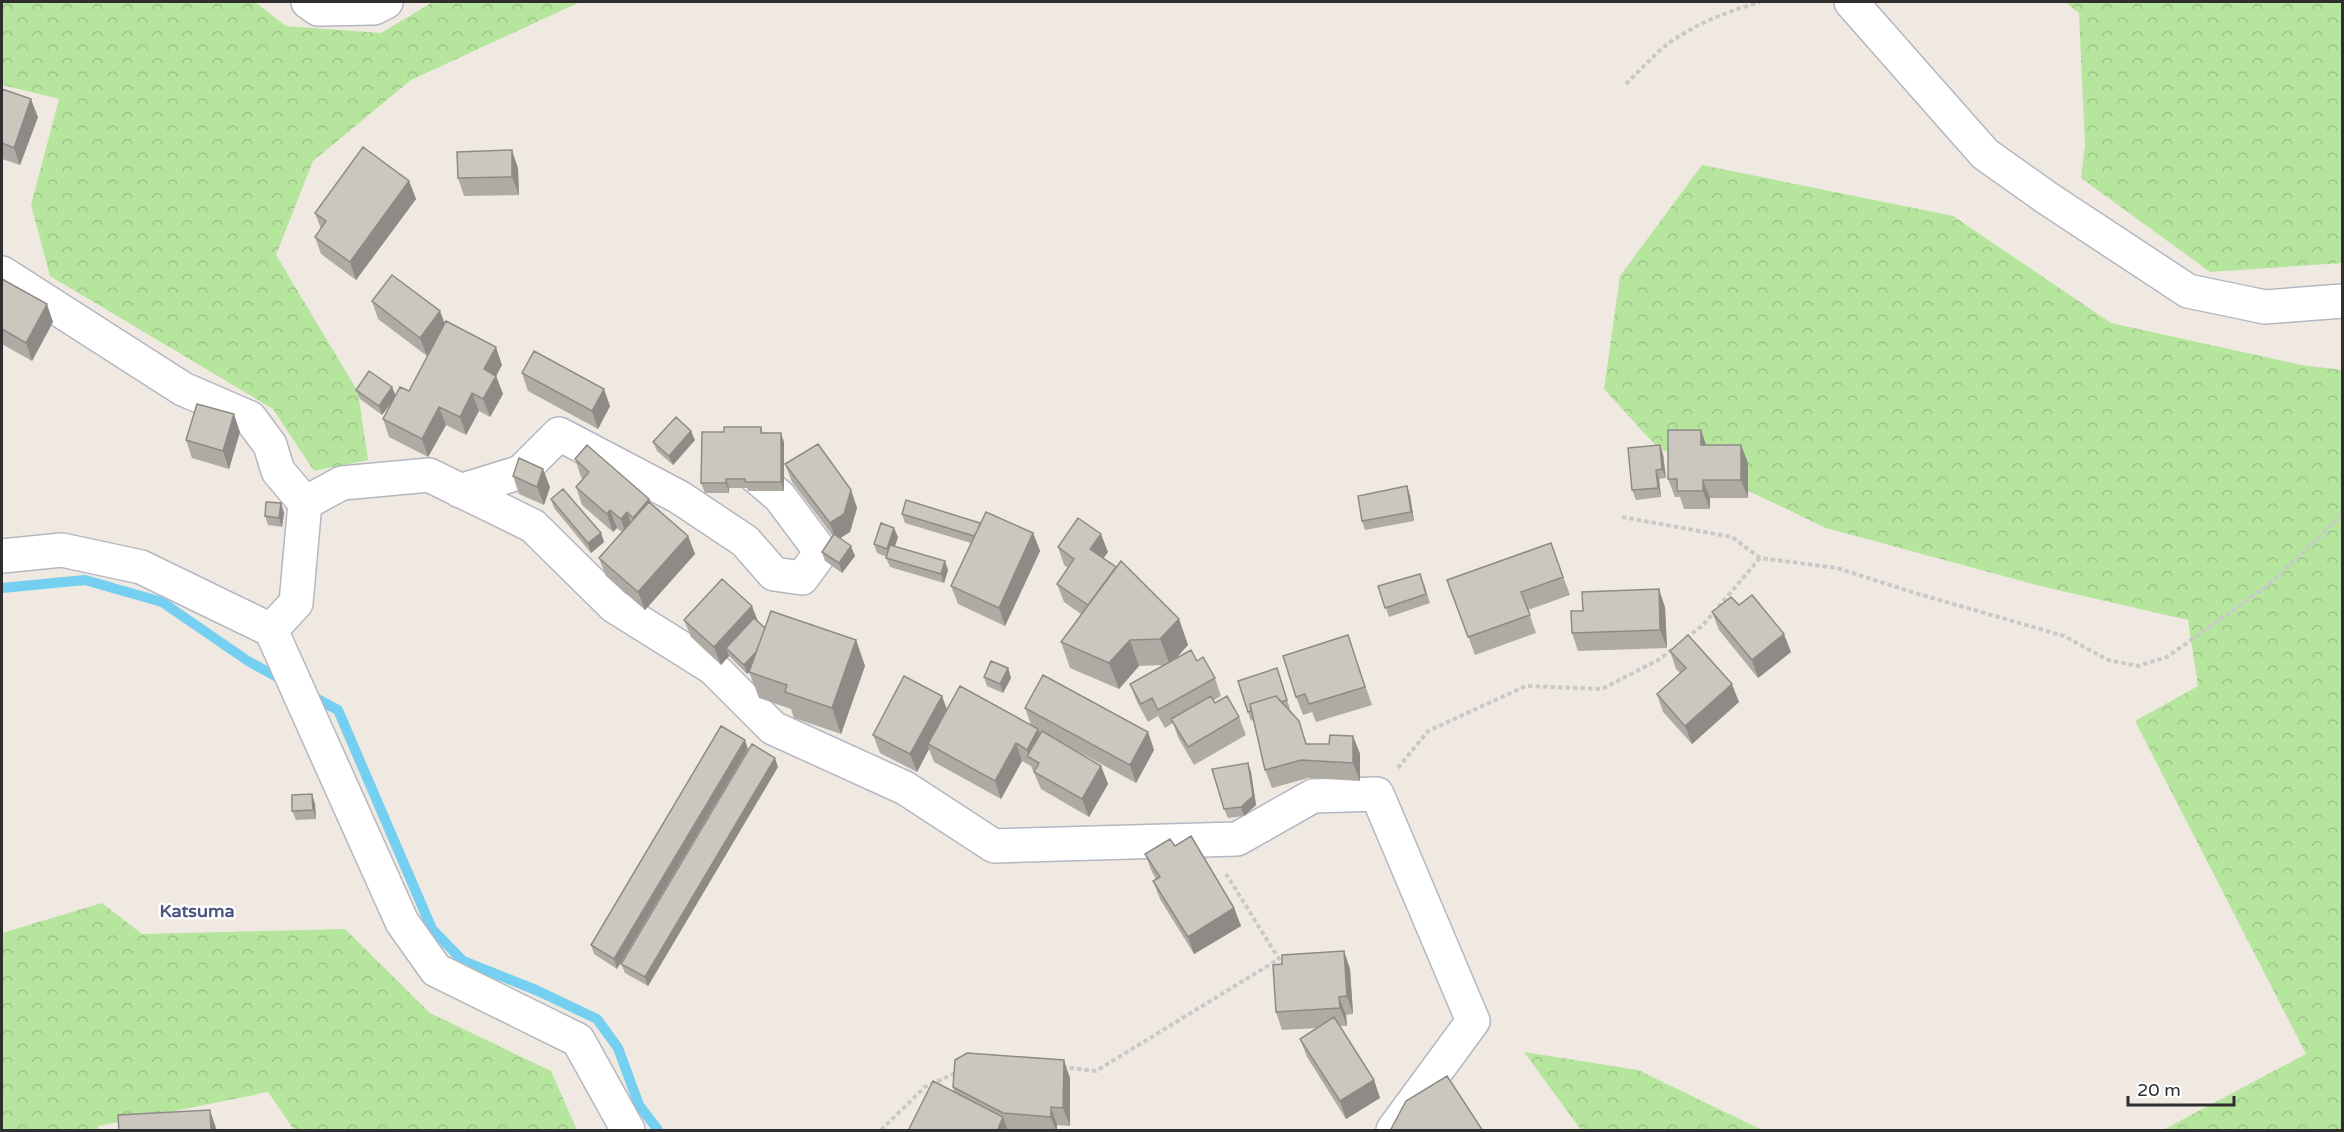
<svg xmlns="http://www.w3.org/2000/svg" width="2344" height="1132" viewBox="0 0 2344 1132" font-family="'Varela Round',sans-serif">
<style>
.forest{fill:url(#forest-crowns)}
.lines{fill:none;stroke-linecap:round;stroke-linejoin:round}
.stream{stroke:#75cff0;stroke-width:10}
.street-casing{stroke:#b4b7c1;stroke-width:36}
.path{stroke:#c9c9c9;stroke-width:4;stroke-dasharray:4.5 3;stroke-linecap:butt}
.street{stroke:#fff;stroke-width:33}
.wall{fill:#afaba4}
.shaded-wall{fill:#8e8b86}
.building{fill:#cbc7bf;stroke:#8e8b86;stroke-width:1.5}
.labels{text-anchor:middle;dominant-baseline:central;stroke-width:4.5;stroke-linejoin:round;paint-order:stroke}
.quarter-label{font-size:18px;font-weight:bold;fill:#4d5680;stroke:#fff}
</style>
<defs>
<pattern id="forest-crowns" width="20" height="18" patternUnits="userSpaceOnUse" patternTransform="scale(1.5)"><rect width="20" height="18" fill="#b6e59e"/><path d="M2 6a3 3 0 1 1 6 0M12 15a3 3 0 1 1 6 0" fill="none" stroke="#9dc588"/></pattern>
</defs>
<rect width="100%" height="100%" fill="#efe9e1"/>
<path class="forest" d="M2,2h253l31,24 95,7 52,-31h147l-169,78 -98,81 -37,94 82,137 10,68 -54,11 -41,-62 -223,-133 -19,-71 28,-106 -57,-14z
M2065,2h277v261l-132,9 -129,-94 4,-33 -6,-132z
M1702,165l251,51 158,107 191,42 40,5v760h-179l143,-76 -171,-333 63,-35 -10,-66 -148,-34 -214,-58 -169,-81 -53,-58 16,-113z
M102,903l40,31 203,-5 85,84 121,58 26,59h-283l-26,-38 -169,34 -1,4h-96v-197z
M1524,1052l114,18 124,60h-181z"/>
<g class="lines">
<path class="stream" d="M2,588l83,-8 77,22 86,59 36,20
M308,694l30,16 94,219 31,32 73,29 61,29 21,29 21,57 19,25"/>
<g class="street-casing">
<path id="street" d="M308,2l10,7 56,-1 12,-6
M1851,2l134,152 62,44 141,93 77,16 77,-6
M2,273l181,116 67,29 20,27 8,26 27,32 -9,100 -25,27
M460,491l61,-19 38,-38 120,63 66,44 29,33 28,4 19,-26 -41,-55 -27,-23
M305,503l37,-20 87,-8 104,51 81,80 99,62 60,60 132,60 89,58 243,-7 76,-43 64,-2 96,227 -80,109
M2,556l60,-6 79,17 130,63 131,292 34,48 142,70 50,90"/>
</g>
<path class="path" d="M1626,84c11,-11 22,-22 33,-33 28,-24 66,-39 101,-49
M1622,517l110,20 28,21 77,10 78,25 149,43 44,24 30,6 29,-9 104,-74 71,-68
M1686,638l16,-12 58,-68
M1398,768l30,-37 98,-45 76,3 56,-29 15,-11
M1062,1067l34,4 183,-112 -53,-85
M881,1130l44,-43 33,-15"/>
<use href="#street" class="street"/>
</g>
<path class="wall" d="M2,89l36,28 -18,48 -18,-6z
M518,168l1,27 -55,1 -6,-18z
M409,181l7,18 -60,81 -35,-26 -6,-17 6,-8 -6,-16z
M2,279l51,43 -21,39 -30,-17z
M372,301l73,22 57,42 -6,11 7,18 -13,23 -11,-6 -13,24 -20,-10 -18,32 -39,-20 -6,-18 10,-18 -11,14 -22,-16 -4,-9 36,-3 3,9 14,-5 20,-38 -2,3 -49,-37z
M522,373l88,33 -12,23 -70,-38z
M761,427l2,6 21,9v49h-36l-1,-3h-18v5h-24l-4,-10 23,-51z
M1701,430l5,15h35l7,18v35h-38v11h-26l-4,-12h-5l-7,-18z
M240,432l-11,37 -37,-11 -6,-18z
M695,440l-22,25 -16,-14 -4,-9z
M1660,445l3,9 3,24 -7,1 2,18 -25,3 -4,-10z
M575,459l74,40 2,4 37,33 7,18 -50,56 -39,-34 -7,-18 23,-26 -5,-4 -4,4 -31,-27 -6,-18 7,-8 -2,-2z
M785,464l66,26 6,18 -7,24 -10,6 15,18 -13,17 -17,-12 -3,-9 11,-16 -41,-54z
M513,476l37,11 -6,18 -25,-11z
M1410,495l4,26 -49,9 -3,-9z
M551,499l50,34 3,9 -13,11 -37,-45z
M281,503l3,10 -2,14 -14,-2 -3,-9z
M902,514l78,10 53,9 7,18 -35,75 -47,-22 -7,-18 20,-43 -66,-20z
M898,537l-3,9 53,24 -4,13 -54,-16 -4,-9 1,-1 -10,-4 -3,-9z
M1551,543l19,52 -42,15 8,23 -61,22 -28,-75z
M1058,547l50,5 -5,6 76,61 9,26 -13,14 22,2 18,17 6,18 -7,4 1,3 24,14 7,18 -52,30 -16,-28 -5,-14 -8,5 -7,-12 -10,6 -11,-20 -7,-18 35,-19 -26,1 -20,23 -49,-21 -9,-26 20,-28 -17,-12 -7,-18 11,-16 -4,-3z
M1424,583l6,20 -41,14 -11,-31z
M1739,605l52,47 -33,26 -39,-48 -7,-18z
M1665,607l2,41 -89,3 -6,-18 11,-22z
M684,620l74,1 7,7 91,12 9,26 -24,68 -47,-16 -3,-9 -32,-11 -10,-26 -2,2 -18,-18 -8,9 -30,-28z
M1670,651l69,51 -47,42 -29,-32 -6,-18 23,-21 -4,-4z
M1354,653l18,52 -56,17 -4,-10 -9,3 -7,-18z
M1008,668l3,10 -8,15 -16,-7 -3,-9z
M1277,668l13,41h-2l19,35h22l24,-8 7,18v27l-52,-3 -36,10 -7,-18 -12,-50 -2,1 -3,-9z
M942,696l5,13 84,16 -6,-17 123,24 6,18 -18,33 -86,-47 51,30 7,18 -19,33 -48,-28 -10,-23 -9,-5 -21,38 -67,-37 -5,-13 -12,23 -37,-19 -7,-18z
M748,749l-131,220 -23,-15 -3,-9z
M1248,763l3,9 5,33 -12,11 -16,2 -4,-9z
M778,767l-130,219 -23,-13 -4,-9z
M312,794l3,10 1,15 -20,1 -4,-9z
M1175,846l59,62 7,18 -47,28 -34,-55 -7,-18 3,-2 -4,-7 -7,-18z
M1344,951l6,18 3,45 -7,1 1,11h-7l34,54 6,18 -34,21 -39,-62 -7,-18 18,-11 -36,2 -6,-18 6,-48z
M1070,1078v48l-13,-1v6h-149l46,-39 -1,-5z"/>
<path class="shaded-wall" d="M31,99l7,18 -18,48 -6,-17z
M512,150l6,18 1,27 -7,-18z
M409,181l7,18 -60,81 -6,-18z
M47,304l6,18 -21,39 -6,-18z
M440,311l7,18 -20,27 -7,-18z
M496,347l6,18 -6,11 7,18 -13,23 -7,-18 1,-30z
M392,387l4,9 -14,19 -3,-9z
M604,389l6,17 -12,23 -6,-18z
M472,393l7,18 -13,24 -6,-18z
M439,407l7,18 -18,32 -6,-18z
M234,414l6,18 -11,37 -6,-18z
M1701,430l6,18 -6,-3z
M691,431l4,9 -22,25 -4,-9z
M781,433l3,9v49l-3,-9z
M1660,445l3,9 3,24 -4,-9z
M1741,445l7,18v35l-7,-18z
M543,469l7,18 -6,18 -7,-18z
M1656,470l3,9 2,18 -3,-9z
M726,479l3,9v5l-3,-10z
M1703,480l7,18v11l-7,-18z
M1407,486l3,9 4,26 -3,-9z
M851,490l6,18 -7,24 -14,9 -6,-18z
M649,499l7,18 -16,19 -7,-18z
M281,503l3,10 -2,14 -3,-9z
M610,510l7,18 -4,4 -6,-18z
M627,512l6,18 -6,7 -6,-18z
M894,528l4,9 -7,21 -4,-9z
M601,533l3,9 -13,11 -3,-10z
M1033,533l7,18 -35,75 -6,-18z
M1101,534l7,18 -11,15 -7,-18z
M688,536l7,18 -50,56 -7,-18z
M851,546l4,10 -13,17 -3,-10z
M945,561l3,9 -4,13 -3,-9z
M1659,589l6,18 2,41 -7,-18z
M752,606l7,18 -33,24 3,8 -8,9 -7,-18z
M1179,619l9,26 -18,20 -10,-26z
M1784,634l7,18 -33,26 -6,-18z
M773,635l3,10 -29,29 -3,-9z
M856,640l9,26 -24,68 -9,-26z
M1130,640l9,26 -20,23 -10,-26z
M1008,668l3,10 -8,15 -3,-9z
M1732,684l7,18 -47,42 -7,-18z
M942,696l6,18 -20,30 1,5 -12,23 -7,-18z
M1038,729l7,18 -15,11 -3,-8z
M1148,732l6,18 -18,33 -6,-18z
M1353,736l7,18v27l-7,-18z
M745,740l3,9 -131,220 -3,-10z
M1016,743l6,18 -21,38 -6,-18z
M775,758l3,9 -130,219 -3,-9z
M1248,763l3,9 5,33 -12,11 -3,-9z
M1101,766l7,18 -19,33 -7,-18z
M312,794l3,10 1,15 -3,-9z
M1234,908l7,18 -47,28 -6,-17z
M1344,951l6,18 3,45 -6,-18z
M1339,997l7,18 1,11 -7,-18z
M1064,1060l6,18v48l-7,-18z
M1374,1080l6,18 -34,21 -6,-18z
M1051,1107l6,18v6h-1l-5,-14z
M210,1110l7,21h-6z
M1003,1117l5,14h-11z"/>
<path class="building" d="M2,89l29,10 -17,49 -12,-5z
M363,147l46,34 -59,81 -35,-25 11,-16 -11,-8z
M512,150v27l-54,1 -1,-26z
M392,275l48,36 -20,27 -48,-37z
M2,279l45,25 -21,39 -24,-14z
M446,321l50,26 -12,22 12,7 -13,23 -11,-6 -12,24 -21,-10 -17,32 -39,-20 17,-32 9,4z
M534,351l70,38 -12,22 -70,-38z
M369,371l23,16 -13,19 -23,-16z
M197,404l37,10 -11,37 -37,-11z
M676,417l15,14 -22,25 -16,-14z
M724,427h37v6h20v49h-36v-3h-19v4h-25l1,-51h22z
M1668,430h33v15h40v35h-38v11h-26v-12h-9z
M818,444l33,46 -7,24 -14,9 -45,-59z
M587,445l62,54 -16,19 -6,-6 -6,7 -11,-9 -3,4 -31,-27 13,-15 -14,-13z
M1660,445l2,24 -6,1 2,18 -26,2 -4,-42z
M519,458l24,11 -6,18 -24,-11z
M1407,486l4,26 -49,9 -4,-25z
M563,489l38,44 -13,10 -37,-44z
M906,500l74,23 -2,6 -4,7 -72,-22z
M266,502l15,1 -2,15 -14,-2z
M649,502l39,34 -50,56 -39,-34z
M986,512l47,21 -34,75 -48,-22z
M1078,518l23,16 -11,15 26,18 -28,38 -31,-21 17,-25 -16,-12z
M881,523l13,5 -7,21 -13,-5z
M834,534l17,12 -12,17 -17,-11z
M1551,543l12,34 -42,15 9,23 -62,22 -21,-57z
M890,545l55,16 -4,13 -55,-16z
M1121,561l58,58 -19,20 -30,1 -21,23 -48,-21z
M1420,574l6,20 -41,14 -7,-22z
M722,579l30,27 -38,41 -30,-27z
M1659,589l1,41 -88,3 -1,-22h12l-1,-19z
M1752,595l32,39 -32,26 -40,-48 19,-15 8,8z
M771,611l85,29 -24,68 -47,-16 2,-7 -38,-13z
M754,618l11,10 -9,24 -12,13 -18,-17z
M1348,635l17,52 -56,17 -4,-10 -9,3 -13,-41z
M1688,635l44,49 -47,42 -28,-32 29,-26 -16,-17z
M1191,650l6,11 6,-4 12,21 -57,32 -6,-12 -11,6 -11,-20z
M991,661l17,7 -8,16 -16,-7z
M1277,668l10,32 -6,2 -5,-6 -26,8 1,7 -3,1 -10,-31z
M1043,675l105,57 -18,33 -105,-57z
M904,676l38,20 -32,58 -37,-19z
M960,686l78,43 -11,21 -11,-7 -21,38 -67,-37z
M1211,696l4,7 12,-7 12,21 -51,30 -17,-28z
M1276,696l23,25 7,23h23l1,-9 23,1v27l-52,-3 -36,10 -15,-66z
M721,726l24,14 -131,219 -23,-14z
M1042,731l59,35 -19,33 -48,-27 5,-9 -12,-7z
M752,744l23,14 -130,219 -24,-13z
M1248,763l5,33 -12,11 -17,2 -12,-40z
M312,794l1,16 -21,1v-16z
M1191,836l43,72 -46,29 -35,-56 7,-4 -15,-23 25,-15 5,7z
M1344,951l3,45 -8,1 1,11 -64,4 -3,-47 9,-1v-9z
M1334,1017l40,63 -34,21 -40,-62z
M967,1053l97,7 -1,48 -12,-1v10l-48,-4 -50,-26 2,-27z
M1447,1076l36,55h-93l16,-30z
M933,1081l70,36 -6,14h-89z
M210,1110l1,21h-92l-1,-16z"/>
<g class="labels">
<g class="quarter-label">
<text x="197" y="911">Katsuma</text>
</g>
</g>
<rect width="2344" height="1132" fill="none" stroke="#2e2e2e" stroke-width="6"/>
<path d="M2128 1096v9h106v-9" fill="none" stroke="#2e2e2e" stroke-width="3"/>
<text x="2137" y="1096" font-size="18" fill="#2e2e2e" stroke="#ffffff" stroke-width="4.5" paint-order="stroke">20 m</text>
</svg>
